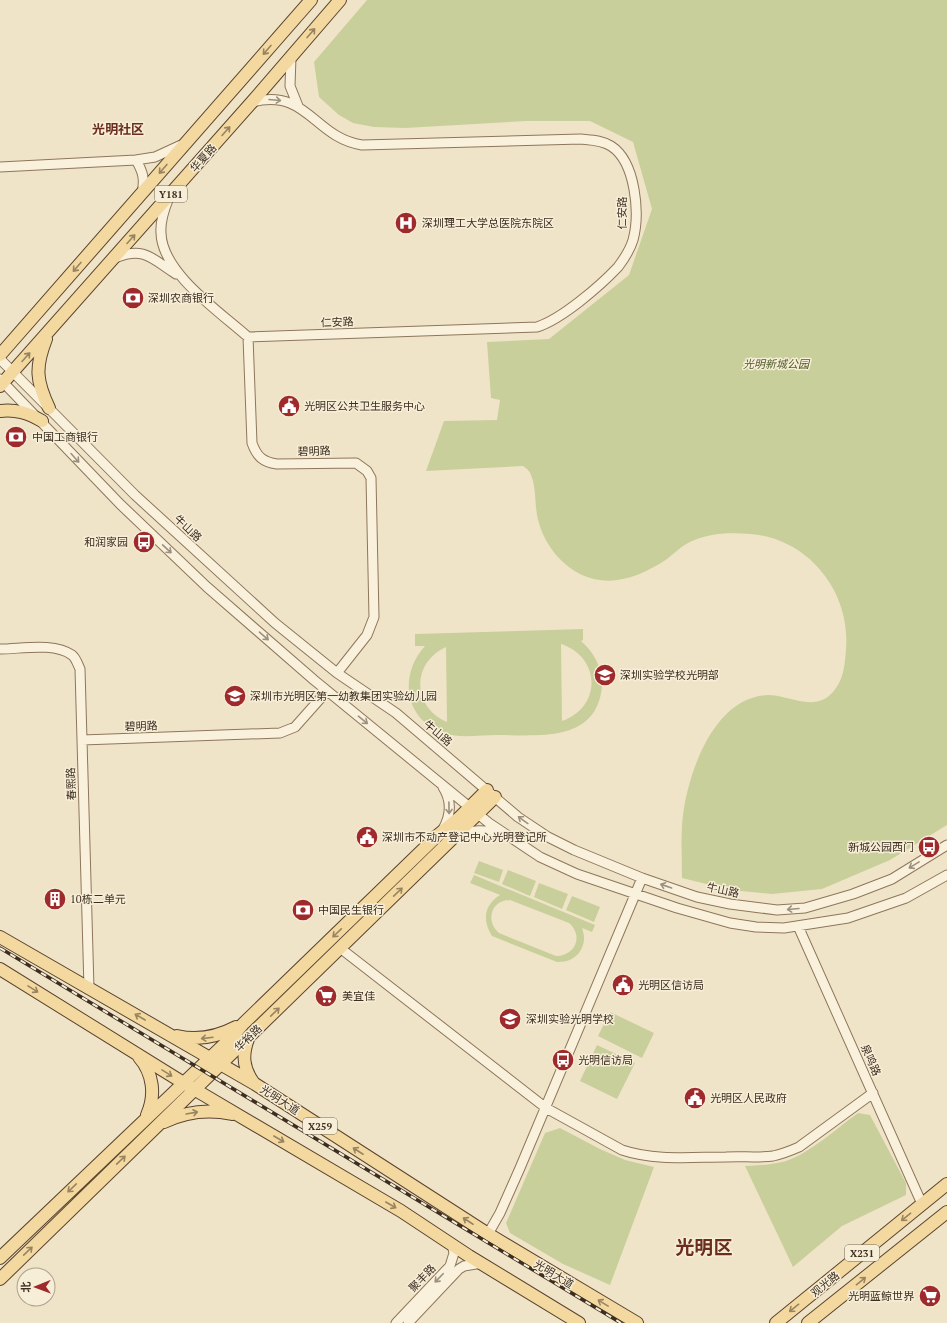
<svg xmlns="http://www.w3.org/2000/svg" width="947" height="1323" viewBox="0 0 947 1323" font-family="'PT Serif','Noto Sans SC',serif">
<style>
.green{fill:#c9cf9b;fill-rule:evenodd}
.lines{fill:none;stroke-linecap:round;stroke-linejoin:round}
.minor-casing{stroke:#8d765c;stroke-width:11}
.major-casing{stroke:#5b4430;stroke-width:14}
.minor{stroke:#faf1dc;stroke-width:9}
.major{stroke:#f3d9a0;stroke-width:12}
.rail-casing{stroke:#3d2e20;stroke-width:3.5}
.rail{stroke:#f7eed8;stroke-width:2;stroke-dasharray:6;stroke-linecap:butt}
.oneway{stroke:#988460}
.oneway2{stroke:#9c907e}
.labels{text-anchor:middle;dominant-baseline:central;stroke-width:3;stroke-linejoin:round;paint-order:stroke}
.shield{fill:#f7eed8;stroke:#756857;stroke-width:1}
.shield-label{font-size:10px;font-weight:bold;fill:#3d2e20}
.street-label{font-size:11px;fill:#3d2e20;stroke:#f7eed8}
.poi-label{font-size:11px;fill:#3d2e20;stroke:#f7eed8;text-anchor:start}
.park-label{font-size:11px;font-style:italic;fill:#4d5a26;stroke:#f7eed8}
.quarter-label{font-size:13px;font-weight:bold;fill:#6b2e1e;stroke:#f7eed8}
.town-label{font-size:19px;font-weight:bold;fill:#6b2e1e;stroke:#f7eed8}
</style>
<rect width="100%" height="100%" fill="#f0e4c8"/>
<path class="green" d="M367,0h580v825l-57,35 -68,29 -50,5 -41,-4 -49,-12c0,-23 -2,-47 2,-70 7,-42 32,-111 84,-113 22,0 50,20 68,-7 8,-11 9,-25 10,-39 5,-57 -38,-111 -96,-115 -21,-2 -42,-1 -60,8 -9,4 -16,12 -23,17 -37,25 -77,34 -111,-4 -7,-9 -14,-20 -17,-32 -5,-15 -2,-34 -8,-48 -1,-4 -5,-7 -8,-9l-97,5 18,-50 53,-1 3,-20 -9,-2 -4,-56 62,-3 80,-64 23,-66 -19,-67 -43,-21h-63l-122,7 -31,-1 -21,-4 -14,-8 -20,-18 -5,-35z
M583,629v11l-2,1c13,11 22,28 21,45 -5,57 -63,49 -105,49 -18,0 -39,4 -57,-3 -37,-16 -40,-59 -15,-86h-10v-12zM561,644c40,13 41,63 1,77zM446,647l1,75c-35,-15 -36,-59 -1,-75z
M479,861l24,9 -4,12 -25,-9z
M508,870l28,11 -6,15 -28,-12z
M474,875l121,50 -3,7 -10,-4c7,18 -5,35 -25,34l-65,-26c-10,-16 -8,-31 8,-41l-30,-12zM510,900l59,23c15,13 6,33 -13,33l-57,-23c-14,-12 -8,-33 11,-33z
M539,883l29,11 -6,15 -28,-12z
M572,896l28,11 -6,15 -28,-12z
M610,1012l44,21 -12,25 -44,-22z
M597,1045l38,18 -18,36 -37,-18z
M858,1113l12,2 36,68v12l-64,31 -49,41 -48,-101c14,-1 27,-1 41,-5 24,-8 51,-33 72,-48z
M560,1128l40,21 25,11 29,7 -44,118 -47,-21 -53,-31 -4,-10 39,-90z"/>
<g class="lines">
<g class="minor-casing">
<path id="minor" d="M291,57l-1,29 8,20
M136,160l19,-3 26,-12
M0,167l136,-7c7,12 9,19 6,33
M168,200c-4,10 -8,21 -7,33 1,40 59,79 87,104l4,106c5,14 11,19 25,21l79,-1 11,8 4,7 3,139 -7,18 -30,38
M115,258c30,-12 37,1 61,16
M248,337l289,-10c25,-8 63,-41 81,-60 6,-8 12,-17 15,-27 7,-26 3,-78 -22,-94 -9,-6 -20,-6 -30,-7l-219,6c-49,-8 -54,-57 -110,-43
M0,359l135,136 140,128 62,50 59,40 122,104 30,20 26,13 68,28 55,19 33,7 47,6 28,-2 48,-14 39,-15 55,-34
M0,379l120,125 87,83 107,93 175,143 51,34 37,17 100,34 53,15 26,4 28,1 64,-10 58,-20 41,-23
M0,649c21,0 54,-7 72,6 4,3 6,10 8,14l9,319
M82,740l198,-7 15,-6 32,-36
M443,787c9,14 8,28 0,42
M457,837c15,-8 28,-8 44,-2
M798,926l124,278
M340,948l206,160 76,42c33,11 70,7 104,7 15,-1 32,1 47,-1 9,-2 17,-5 26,-9l74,-54
M488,1234l12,-21 20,-45 122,-290
M396,1323l54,-57 4,-13 -2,-9
M408,1323l51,-54 5,-3 18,-3"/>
</g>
<g class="major-casing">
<path id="major" d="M46,339c-11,28 -10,42 3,69
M0,355l311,-355
M0,386l252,-284 88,-102
M0,411c16,-2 28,2 42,10
M0,937l255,147 233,150 149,89
M0,969l182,113 219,129 68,45 110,67
M177,1036c21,5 40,1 59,-9
M248,1039c-6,16 -5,29 5,43
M139,1057c14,16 17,38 8,58
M164,1122c21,-10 45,-13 68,-8
M0,1258l233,-222 10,-12 194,-188 22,-18 28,-28
M0,1279l495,-482
M776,1323l171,-139
M808,1323l139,-111"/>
</g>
<use href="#minor" class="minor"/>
<use href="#major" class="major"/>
<g class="rail-casing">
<path id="rail" d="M0,948l621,375"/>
</g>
<use href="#rail" class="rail"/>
</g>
<defs><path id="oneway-shaft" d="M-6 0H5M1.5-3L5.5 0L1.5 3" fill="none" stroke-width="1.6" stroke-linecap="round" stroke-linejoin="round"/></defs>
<g class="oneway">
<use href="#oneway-shaft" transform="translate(311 33) rotate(-49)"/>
<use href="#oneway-shaft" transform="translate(267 50) rotate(131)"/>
<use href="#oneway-shaft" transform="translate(226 131) rotate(-48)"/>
<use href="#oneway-shaft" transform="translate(163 169) rotate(131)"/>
<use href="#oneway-shaft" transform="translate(131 239) rotate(-48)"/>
<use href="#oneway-shaft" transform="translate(77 267) rotate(131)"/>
<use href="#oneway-shaft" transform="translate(26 357) rotate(-48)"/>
<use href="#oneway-shaft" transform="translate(398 892) rotate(-44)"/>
<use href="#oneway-shaft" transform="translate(337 933) rotate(136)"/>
<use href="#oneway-shaft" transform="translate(33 989) rotate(32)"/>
<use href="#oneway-shaft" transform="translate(275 1012) rotate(-44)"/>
<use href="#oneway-shaft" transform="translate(140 1017) rotate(-150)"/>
<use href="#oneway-shaft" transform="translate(207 1038) rotate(173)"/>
<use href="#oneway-shaft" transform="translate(167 1073) rotate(32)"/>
<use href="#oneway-shaft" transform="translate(192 1113) rotate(-10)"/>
<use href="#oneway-shaft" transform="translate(279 1139) rotate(30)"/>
<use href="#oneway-shaft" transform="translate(358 1151) rotate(-147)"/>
<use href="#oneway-shaft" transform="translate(121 1160) rotate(-44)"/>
<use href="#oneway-shaft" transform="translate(72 1188) rotate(136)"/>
<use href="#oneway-shaft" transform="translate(391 1205) rotate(30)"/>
<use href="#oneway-shaft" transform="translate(906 1217) rotate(141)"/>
<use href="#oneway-shaft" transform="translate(468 1221) rotate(-147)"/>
<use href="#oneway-shaft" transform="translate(28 1251) rotate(-44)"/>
<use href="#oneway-shaft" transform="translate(861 1281) rotate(-39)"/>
<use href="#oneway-shaft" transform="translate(603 1303) rotate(-149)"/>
<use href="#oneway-shaft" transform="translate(794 1308) rotate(141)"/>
</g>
<g class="oneway2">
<use href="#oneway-shaft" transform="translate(275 100) rotate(5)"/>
<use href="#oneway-shaft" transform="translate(75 458) rotate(48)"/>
<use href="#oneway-shaft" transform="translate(167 549) rotate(43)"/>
<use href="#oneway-shaft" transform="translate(264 636) rotate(41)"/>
<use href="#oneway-shaft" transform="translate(363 720) rotate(39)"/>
<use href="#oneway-shaft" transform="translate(449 808) rotate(89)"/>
<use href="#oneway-shaft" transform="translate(523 820) rotate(-144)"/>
<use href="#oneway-shaft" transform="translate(914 865) rotate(149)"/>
<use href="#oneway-shaft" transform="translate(666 886) rotate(-161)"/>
<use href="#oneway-shaft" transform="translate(793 909) rotate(175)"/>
<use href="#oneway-shaft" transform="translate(439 1278) rotate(134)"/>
</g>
<defs>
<g id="hospital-disc" transform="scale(1.15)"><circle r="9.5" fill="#9e2a2b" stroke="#f7eed8"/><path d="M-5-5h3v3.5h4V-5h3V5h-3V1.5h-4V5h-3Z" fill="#fff"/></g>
<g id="bank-disc" transform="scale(1.15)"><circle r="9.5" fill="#9e2a2b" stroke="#f7eed8"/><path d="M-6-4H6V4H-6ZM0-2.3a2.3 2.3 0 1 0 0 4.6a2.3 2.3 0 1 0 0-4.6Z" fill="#fff"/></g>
<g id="civic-disc" transform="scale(1.15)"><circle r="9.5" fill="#9e2a2b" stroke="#f7eed8"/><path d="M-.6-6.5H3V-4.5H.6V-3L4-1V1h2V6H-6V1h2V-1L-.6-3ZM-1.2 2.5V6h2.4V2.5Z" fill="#fff"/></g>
<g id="bus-disc" transform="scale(1.15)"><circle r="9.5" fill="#9e2a2b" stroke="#f7eed8"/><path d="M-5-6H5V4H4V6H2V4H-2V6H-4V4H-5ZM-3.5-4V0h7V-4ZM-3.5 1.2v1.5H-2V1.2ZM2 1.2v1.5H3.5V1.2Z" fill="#fff"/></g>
<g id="school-disc" transform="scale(1.15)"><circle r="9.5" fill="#9e2a2b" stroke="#f7eed8"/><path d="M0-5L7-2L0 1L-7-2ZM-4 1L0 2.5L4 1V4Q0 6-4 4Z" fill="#fff"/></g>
<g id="building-disc" transform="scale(1.15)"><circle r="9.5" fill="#9e2a2b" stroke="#f7eed8"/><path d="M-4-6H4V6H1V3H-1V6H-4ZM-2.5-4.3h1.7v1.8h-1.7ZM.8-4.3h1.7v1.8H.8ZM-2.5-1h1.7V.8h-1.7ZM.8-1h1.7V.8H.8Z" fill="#fff"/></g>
<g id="supermarket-disc" transform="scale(1.15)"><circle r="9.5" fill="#9e2a2b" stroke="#f7eed8"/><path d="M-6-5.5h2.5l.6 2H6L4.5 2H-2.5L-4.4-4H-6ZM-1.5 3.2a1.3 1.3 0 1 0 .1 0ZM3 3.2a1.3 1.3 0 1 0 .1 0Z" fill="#fff"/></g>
</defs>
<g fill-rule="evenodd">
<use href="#hospital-disc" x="406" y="223"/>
<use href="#bank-disc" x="133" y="298"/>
<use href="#civic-disc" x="289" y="406"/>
<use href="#bank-disc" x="16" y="437"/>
<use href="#bus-disc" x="144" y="542"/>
<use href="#school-disc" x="605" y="675"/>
<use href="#school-disc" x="235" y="696"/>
<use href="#civic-disc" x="367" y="837"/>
<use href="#bus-disc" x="929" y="847"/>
<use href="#building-disc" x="55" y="899"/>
<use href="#bank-disc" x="303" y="910"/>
<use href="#civic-disc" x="623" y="985"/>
<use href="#supermarket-disc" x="326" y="996"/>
<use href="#school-disc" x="510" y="1019"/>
<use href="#bus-disc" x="563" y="1060"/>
<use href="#civic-disc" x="695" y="1098"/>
<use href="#supermarket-disc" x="930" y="1296"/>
</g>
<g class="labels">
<g class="shield">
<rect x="155" y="186" width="32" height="16" rx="3"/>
<rect x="303" y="1118" width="34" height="16" rx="3"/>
<rect x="845" y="1245" width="34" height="16" rx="3"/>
</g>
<g class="shield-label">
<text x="171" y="194">Y181</text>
<text x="320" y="1126">X259</text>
<text x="862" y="1253">X231</text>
</g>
<g class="street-label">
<text transform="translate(203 158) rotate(-48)">华夏路</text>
<text transform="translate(622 213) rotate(-90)">仁安路</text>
<text transform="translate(337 322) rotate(-2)">仁安路</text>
<text transform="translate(314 451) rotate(-2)">碧明路</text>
<text transform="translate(188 528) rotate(43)">牛山路</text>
<text transform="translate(141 726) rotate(-2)">碧明路</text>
<text transform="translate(438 733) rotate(40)">牛山路</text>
<text transform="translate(71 784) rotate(-92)">春熙路</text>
<text transform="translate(723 890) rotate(12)">牛山路</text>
<text transform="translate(248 1038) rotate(-44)">华裕路</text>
<text transform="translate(871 1060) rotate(66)">泉鸣路</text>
<text transform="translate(280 1100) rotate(33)">光明大道</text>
<text transform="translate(554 1274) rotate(31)">光明大道</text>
<text transform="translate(422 1278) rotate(-46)">聚丰路</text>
<text transform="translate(825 1284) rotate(-39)">观光路</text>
</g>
<g class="poi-label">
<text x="422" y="223">深圳理工大学总医院东院区</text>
<text x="148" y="298">深圳农商银行</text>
<text x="304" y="406">光明区公共卫生服务中心</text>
<text x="32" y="437">中国工商银行</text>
<text x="128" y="542" text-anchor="end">和润家园</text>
<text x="620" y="675">深圳实验学校光明部</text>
<text x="250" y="696">深圳市光明区第一幼教集团实验幼儿园</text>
<text x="382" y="837">深圳市不动产登记中心光明登记所</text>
<text x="914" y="847" text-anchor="end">新城公园西门</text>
<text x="70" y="899">10栋二单元</text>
<text x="318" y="910">中国民生银行</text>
<text x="638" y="985">光明区信访局</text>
<text x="342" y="996">美宜佳</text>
<text x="526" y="1019">深圳实验光明学校</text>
<text x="578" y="1060">光明信访局</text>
<text x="710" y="1098">光明区人民政府</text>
<text x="914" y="1296" text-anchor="end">光明蓝鲸世界</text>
</g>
<g class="park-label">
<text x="776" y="364">光明新城公园</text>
</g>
<g class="quarter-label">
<text x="118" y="129">光明社区</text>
</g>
<g class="town-label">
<text x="704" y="1246">光明区</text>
</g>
</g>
<g transform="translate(36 1287) rotate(269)"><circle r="19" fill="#f7eed8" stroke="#ada18e"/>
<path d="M0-3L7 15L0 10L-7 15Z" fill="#9e2a2b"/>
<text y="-6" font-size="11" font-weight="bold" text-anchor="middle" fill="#3d2e20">北</text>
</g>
</svg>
